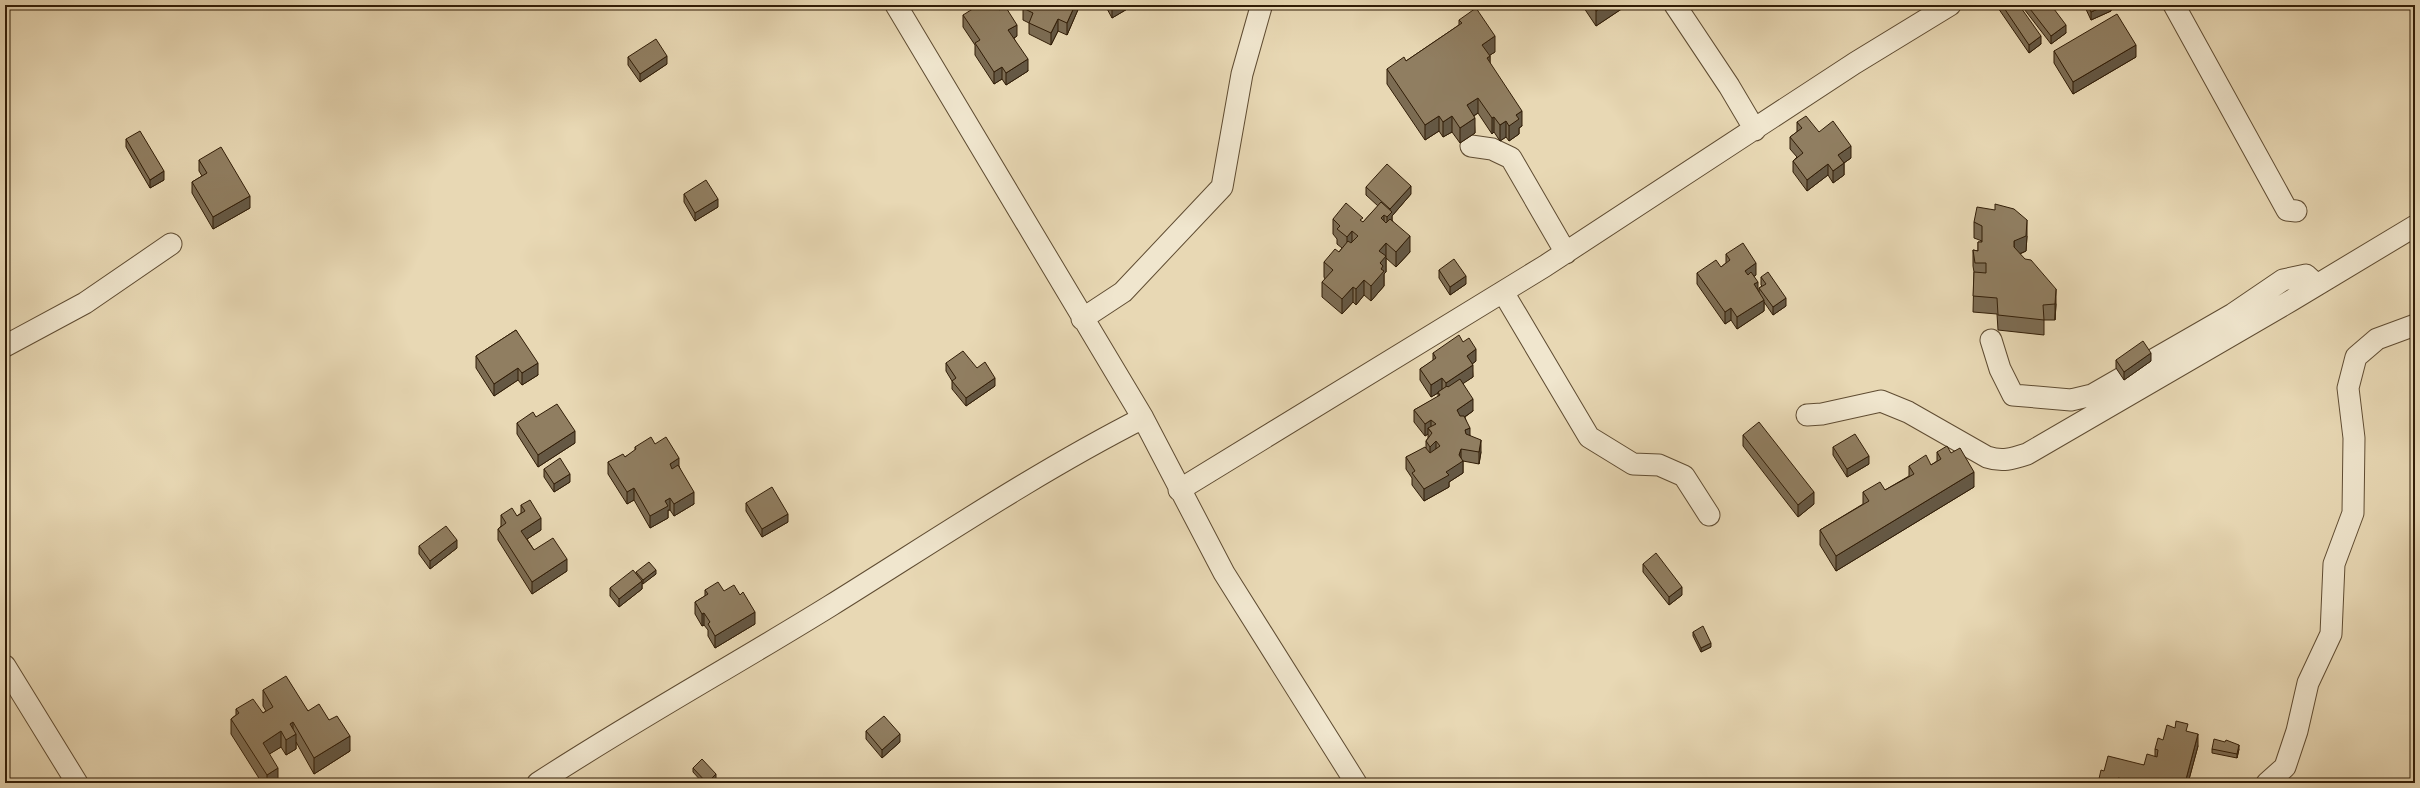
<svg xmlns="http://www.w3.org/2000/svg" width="2420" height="788" viewBox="0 0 2420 788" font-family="'Libre Bodoni',serif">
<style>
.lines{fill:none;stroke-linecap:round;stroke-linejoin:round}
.minor-casing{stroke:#5f4c32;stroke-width:23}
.minor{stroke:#f0e6ce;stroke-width:21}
.wall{fill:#7c6c53;stroke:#311d07}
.shaded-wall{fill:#655844;stroke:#311d07}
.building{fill:#907e61;stroke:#311d07}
</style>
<rect width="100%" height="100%" fill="#e8d8b4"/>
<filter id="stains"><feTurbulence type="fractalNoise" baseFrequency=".005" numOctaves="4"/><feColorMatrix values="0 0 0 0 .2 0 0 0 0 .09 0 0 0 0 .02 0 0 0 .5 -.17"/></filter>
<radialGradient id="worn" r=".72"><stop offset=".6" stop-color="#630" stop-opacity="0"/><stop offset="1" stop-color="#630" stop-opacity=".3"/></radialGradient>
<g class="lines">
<g class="minor-casing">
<path id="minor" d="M896,5l247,413 81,155 132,210
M1675,5l54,81 26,44
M2174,5l113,205 9,1
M1471,146l21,3 19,9 55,95
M1503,292l86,145 44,27 26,1 25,11 25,39
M1082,319l41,-27 99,-105 20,-113 19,-67
M1991,340l9,29 13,26 58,5 21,-5 141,-81 50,-34 23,-5 11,10
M5,346l80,-43 86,-59
M1807,415l15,-1 59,-13 27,11 79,45c15,5 25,2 40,-3l265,-154 123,-74
M1179,490l366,-224 310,-203 95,-58
M5,666l72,117
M538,783c95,-62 195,-117 292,-177 103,-64 205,-133 313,-188
M2267,783l18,-16 12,-36 11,-48 23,-49 3,-70 19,-51 1,-75 -6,-50 8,-31 21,-18 38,-14"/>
</g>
<use href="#minor" class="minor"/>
</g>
<path class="wall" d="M1080,5l-13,30 -9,-4 -7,14 -22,-11v-11l-6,-3v-12z
M1105,5h29l-22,13z
M1582,5h41v3l-27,18z
M1996,5h23l22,39 -12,9z
M2021,5h30l15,28 -15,11z
M2084,5h27v6l-20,9z
M963,15l54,21 -3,2 14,33 -22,14 -4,-6 -8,5 -19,-29v-10l-12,-18z
M1459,20l36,32 -5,3v8l32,63 -3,2v6l-10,7 -3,-4 -6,4 -6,-9 -2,2 -14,-21 -4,3 1,17 -15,10 -8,-11 -9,5 -4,-6 -14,9 -38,-56v-15l19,-8 53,-36z
M2054,51l82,6 -63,37 -19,-31z
M628,57l39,7 -27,18 -12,-17z
M1797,122l22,10 32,26 -7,5v12l-11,8 -5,-8 -21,16 -14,-19v-11l4,-4 -7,-8v-12l7,-5z
M126,139l38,41 -14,8 -24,-41z
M199,160l51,48 -37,21 -21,-36v-11l10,-6 -3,-5z
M1366,187l45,7 -19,22v4l18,32 -14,15 -10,-9v14l-2,2v12l-13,15 -7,-6 -8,10 -3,-3 -11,12 -20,-17v-15l3,-3 -1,-2v-15l15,-10 3,-4 -5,-4v-5l-4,-5v-15l30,3 15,-16 -12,-11z
M684,194l34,13 -23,14 -11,-19z
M1974,222l53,14 -1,15 -6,3 36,50 -1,16h-11v15l-46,-5 -1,-16 -24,-2 1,-40 -1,-6v-16l5,1v-9h4v-1l-8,-3z
M1726,254l30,21 -2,1 4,15 1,2v-5l3,-2 -1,-1v-8l25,29 -13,9 -9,-13v9l-27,18 -6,-9 -6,4 -28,-40v-11l24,-6 5,-4z
M1439,270l27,14 -16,11 -11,-17z
M516,330l22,45 -16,10 -4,-5 -24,16 -18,-28v-12z
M1433,353l43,8 -4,3 1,13 -10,6 10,28 -8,6 5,19 11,16 -2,12 -16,-3v12l-14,9v5l-25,14 -12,-16v-7l-6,-9v-12l20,-9v-7l2,-3v-4l-3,2 -11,-14v-12l24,-13v-4l-7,4 -11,-17v-11l13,-8z
M2116,360l35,1 -27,19 -8,-12z
M946,363l31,5 18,18 -29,20 -14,-17v-8l-6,-10z
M536,417l39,26 -37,24 -21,-33v-11z
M1743,435l71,69 -16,13 -55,-71z
M655,444l24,22 15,38 -20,12 -4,-6h-2v8l-18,10 -16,-28 -7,4 -19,-30v-12l17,-5 10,-6v-4z
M1833,447l36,17 -22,13 -14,-22z
M1937,452l14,1 23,34 -138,84 -16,-26v-15l43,-26v-12l22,-2 24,-14v-10l22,-1 6,-4z
M544,469l26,13 -16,10 -10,-15z
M746,503l42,19 -26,15 -16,-26z
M521,505l20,25 -14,9 7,11 33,21 -35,23 -34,-54v-11l3,-3v-11l16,1 4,-3z
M419,546l38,2 -27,21 -11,-15z
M1643,564l39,31 -13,10 -26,-33z
M636,572l20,2 -14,10v5l-23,18 -9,-11v-8l26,-15z
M705,590l19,1 31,33 -40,24 -7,-12v-6l-4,-5 -2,1 -7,-12v-12l10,-6z
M1693,632l18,15 -10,5 -8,-16z
M263,690l66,30 21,31 -36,23 -18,-32v7l-10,6 -5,-8 -12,7 9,29h-16l-31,-49v-15l5,-4v-6l27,4 3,-2 -3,-5z
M866,731l34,11 -18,16 -16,-19z
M2188,732l10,14 -10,37h-90l6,-12 40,-6 11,-9v-7z
M2212,749h27l-2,9 -25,-5z
M693,768l23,10 -5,5h-8l-10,-11z"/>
<path class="shaded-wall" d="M1075,5h5l-13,30v-12z
M1113,5h21l-22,13v-12z
M1605,5h18v3l-27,18v-15z
M2107,5h4v6l-20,9v-8z
M1058,19v12l-7,14v-12z
M1017,25v11l-9,6v-12z
M2066,25v8l-15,11v-8z
M1495,36v16l-13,8v-15z
M2041,36v8l-12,9v-8z
M2136,45v12l-63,37v-12z
M667,56v8l-27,18v-8z
M1490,56v15l-3,-13z
M1028,59v12l-22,14v-12z
M1002,67v12l-8,5v-12z
M1478,98v15l-11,7v-15z
M1522,111v15l-3,2v6l-10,7v-15l7,-11z
M1439,116v15l-14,9v-15z
M1452,116v16l-9,5v-15z
M1494,117v15l-2,2v-16z
M1475,118v15l-15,10v-15z
M1506,121v16l-6,4v-16z
M1851,146v12l-13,9v-12z
M1844,163v12l-11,8v-12z
M1828,164v11l-21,16v-11z
M164,171v9l-14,8v-8z
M1411,186v8l-19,22v11l-5,6v-16l3,-4v-4z
M250,196v12l-37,21v-12z
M718,199v8l-23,14v-8z
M1384,215v15l-3,-12z
M2027,220v16l-1,15 -12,5v-15z
M1352,231v16l-5,6v-16z
M1410,236v16l-14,15v-15z
M1386,243v29l-2,2v12l-13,15v-15l8,-35z
M1756,263v12l-11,7v-11z
M1466,276v8l-16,11v-8z
M1364,280v15l-8,10v-16z
M1758,282v11l-4,-9z
M1353,287v15l-11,12v-15z
M2056,289v15l-1,16v-16z
M1786,298v8l-13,9v-8z
M1764,300v11l-27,18v-12z
M1731,308v12l-6,4v-12z
M1476,349v12l-9,7v-12z
M2151,353v8l-27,19v-8z
M538,363v12l-16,10v-12z
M1473,365v12l-27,18v-12z
M518,368v12l-24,16v-12z
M995,378v8l-29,20v-8z
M1442,378v12l-4,2v1l-7,4v-12z
M1473,399v12l-16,11v-12z
M1431,420v12l-3,-4v6l-3,2v-12z
M1470,428v12l-5,1v-11z
M575,431v12l-37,24v-12z
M1481,440v12l-2,12v-12z
M1436,441v12l-6,6v-12z
M1461,449v12h2v12l-14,9v5l-25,14v-12l22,-17 13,-17z
M1869,456v8l-22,13v-8z
M679,458v12l-9,6v-12z
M1974,472v15l-138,84v-15z
M570,474v8l-16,10v-8z
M634,488v12l-7,4v-12z
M694,492v12l-20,12v-12z
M1814,492v12l-16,13v-12z
M670,498v12h-2v8l-18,10v-12l15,-15z
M788,514v8l-26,15v-8z
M541,518v12l-20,13v-12z
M457,540v8l-27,21v-8z
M567,559v12l-35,23v-12z
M656,570v4l-13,10v-4z
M642,581v8l-23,18v-8z
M1682,587v8l-13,10v-8z
M755,612v12l-40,24v-12z
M704,613v12l-2,1v-12z
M1711,643v4l-10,5v-4z
M293,722v14l3,-2v15l-10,6v-15l4,-16z
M281,731v16l-18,11v-15z
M900,734v8l-18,16v-8z
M2198,734v12l-10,37h-3z
M350,736v15l-36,23v-16z
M2239,745v4l-2,9v-4z
M278,768v15h-11v-8z
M716,774v4l-5,5h-4z"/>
<path class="building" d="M979,5h16l4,5 6,-4 12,19 -9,5 20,29 -22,14 -4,-6 -8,5 -19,-29 5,-3 -17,-25z
M1024,5h51l-8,18 -9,-4 -7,14 -22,-10 4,-10 -10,-5z
M1592,5h13l-9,6z
M2002,5h17l22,31 -12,9z
M2027,5h24l15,20 -15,11z
M2087,5h20l-16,7z
M1476,8l19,28 -13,9 8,11 -3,2 35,53 -6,4 3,4 -10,7 -3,-5 -6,4 -6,-8 -2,1 -14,-20 -11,7 8,13 -15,10 -8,-12 -9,6 -4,-6 -14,9 -38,-56 17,-12 2,4 56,-38 -3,-3z
M2117,14l19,31 -63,37 -19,-31z
M656,39l11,17 -27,18 -12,-17z
M1806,116l13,16 14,-11 18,25 -13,9 6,8 -11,8 -5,-7 -21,16 -14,-19 10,-8 -13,-16 12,-9 -5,-6z
M140,131l24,40 -14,9 -24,-41z
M221,147l29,49 -37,21 -21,-35 15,-9 -8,-13z
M1387,164l24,22 -21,23 -24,-22z
M706,180l12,19 -23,14 -11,-19z
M1381,202l11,10 -5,5 -3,-2 -3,3 5,5 4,-4 20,17 -14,16 -10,-9 -7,8 7,5 -6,7 3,3 -2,3 3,2 -13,15 -7,-6 -8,9 -3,-2 -11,12 -20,-17 11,-12 -9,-8 11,-13 4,3 9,-11 3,2 7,-7 -6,-5 -5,6 -10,-8 3,-3 -7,-7 13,-16 17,15 -3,2 3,2z
M1995,204l19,5 13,11 -1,16 -12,5v6l11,12 6,1 25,29 -1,15 -12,1 1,15 -46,-5 -1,-17 -24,-2 1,-24 12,1v-10h-11l-2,-13 5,1v-9h4v-16l-8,-4 3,-15 18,3z
M1743,243l13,20 -11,8 3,4 3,-3 7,10 -4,2 10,16 -27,17 -6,-9 -6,4 -28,-39 19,-13 5,7 9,-7 -4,-6z
M1454,259l12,17 -16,11 -11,-17z
M1768,272l18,26 -13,9 -14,-19 7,-4 -5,-7z
M516,330l22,33 -16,10 -4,-5 -24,16 -18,-28z
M1459,335l4,7 6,-4 7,11 -9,7 6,9 -27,18 -4,-5 -11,7 -11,-16 16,-11 -3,-5z
M2143,341l8,12 -27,19 -8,-12z
M963,351l14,17 8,-6 10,16 -29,20 -14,-17 4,-3 -10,-15z
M1460,379l13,20 -16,11 3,6h4l6,12 -5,2 1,4 15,6 -2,12 -18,-3 -2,6 4,6 -17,11 3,3 -25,14 -12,-16 3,-2 -9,-14 19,-10 5,6 10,-7 -4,-5 -6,6 -4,-6 6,-8 -4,-5 8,-4 -5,-4 -6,4 -11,-14 26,-15 -2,-3 9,-6 1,1z
M557,404l18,27 -37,24 -21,-32 16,-11 3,5z
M1759,422l55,70 -16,13 -55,-70z
M1855,434l14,22 -22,13 -14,-22z
M651,437l4,7 11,-7 13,21 -9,6 2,5 6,-4 16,27 -20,12 -4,-6 -5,3 3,5 -18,10 -16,-28 -7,4 -19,-30 15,-8 2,3 11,-8 -1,-2z
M1947,446l4,7 9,-5 14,24 -138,84 -16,-26 49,-29 -6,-9 17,-10 5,8 29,-16 -5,-8 17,-11 5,10 10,-6 -4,-7z
M560,458l10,16 -16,10 -10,-15z
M772,487l16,27 -26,15 -16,-26z
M530,500l11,18 -20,13 13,19 19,-12 14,21 -35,23 -34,-53 8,-6 -5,-8 11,-7 5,8 8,-5 -4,-6z
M446,526l11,14 -27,21 -11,-15z
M1656,553l26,34 -13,10 -26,-33z
M649,562l7,8 -13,10 -7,-8z
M633,570l9,11 -23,18 -9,-11z
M718,582l6,9 10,-6 6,10 3,-3 12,20 -40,24 -7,-12 2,-2 -6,-9 -2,1 -7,-12 13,-8 -3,-4z
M1703,626l8,17 -10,5 -8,-16z
M286,676l22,35 11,-7 10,16 8,-4 13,20 -36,22 -21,-36 -3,2 6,10 -10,6 -5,-9 -18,12 15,25 -11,7 -36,-56 8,-6 -3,-4 17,-10 10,14 10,-6 -10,-17z
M884,716l16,18 -18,16 -16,-19z
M2176,721l12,3 -2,7 12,3 -13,49h-63l1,-4 -5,-1 -1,5h-19l3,-13 3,1 4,-15 36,9 3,-11 10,3 1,-7 -3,-1 3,-11 5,2 4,-15 8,3z
M2214,739l11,3 1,-2 13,5 -2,9 -25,-5z
M702,759l14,15 -9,9 -14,-15z"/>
<rect width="2420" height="788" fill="none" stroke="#e8d8b4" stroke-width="20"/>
<rect x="6" y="6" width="2408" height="776" fill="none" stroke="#311d07" stroke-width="2"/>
<rect x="10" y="10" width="2400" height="768" fill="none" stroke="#311d07"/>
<rect width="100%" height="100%" filter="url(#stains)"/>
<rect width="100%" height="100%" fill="url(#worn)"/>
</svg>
